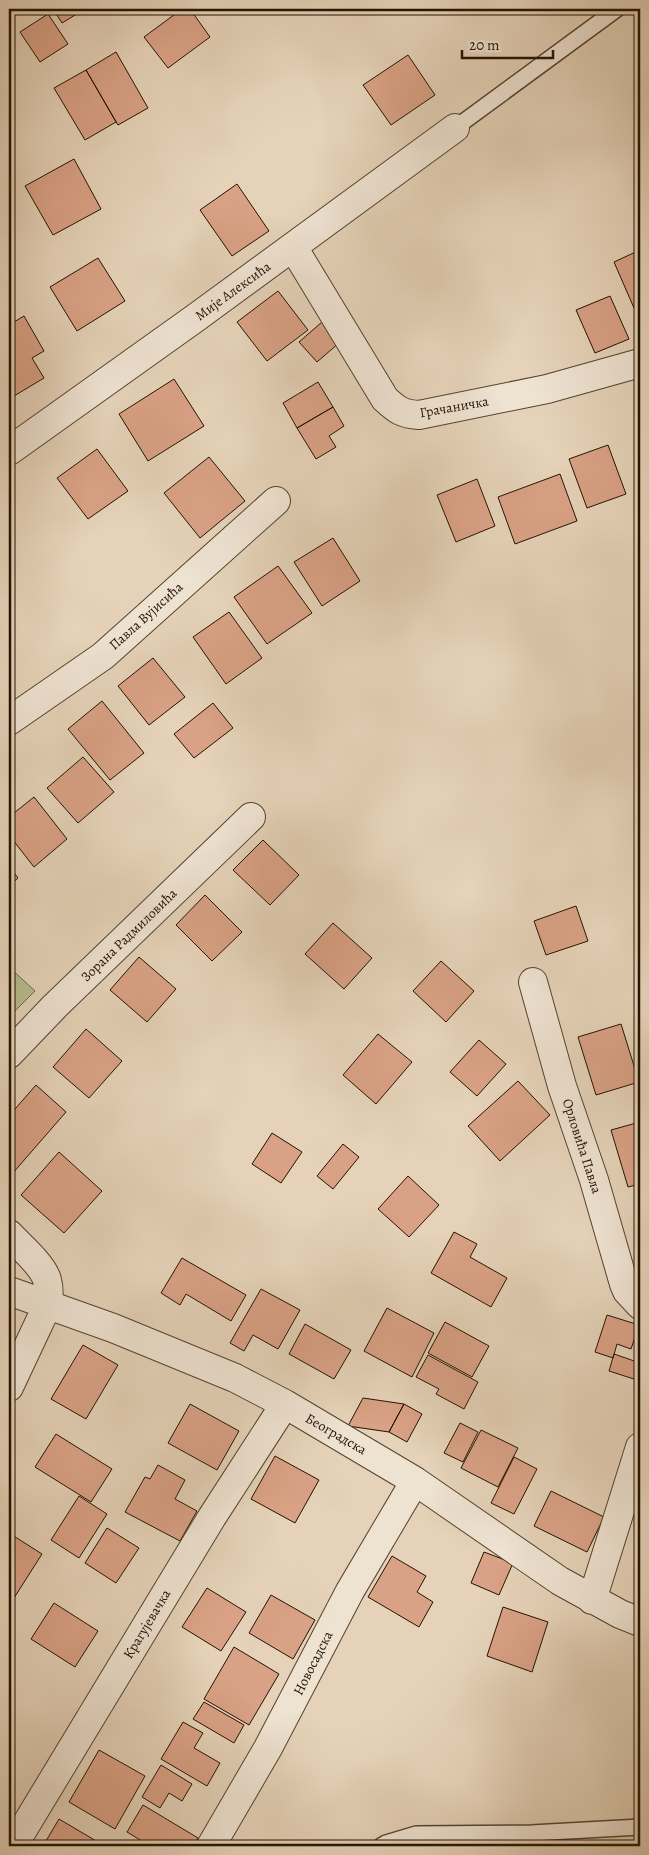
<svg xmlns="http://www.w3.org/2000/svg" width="649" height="1855" viewBox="0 0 649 1855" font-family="Alegreya,serif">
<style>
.green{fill:#b5bb8e;stroke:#6c6747}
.building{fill:#d9a185;stroke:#231300}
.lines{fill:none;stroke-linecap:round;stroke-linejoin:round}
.service-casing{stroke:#54432e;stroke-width:18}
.minor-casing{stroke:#54432e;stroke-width:30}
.service{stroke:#eee2d1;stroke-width:15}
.minor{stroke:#eee2d1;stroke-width:28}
.labels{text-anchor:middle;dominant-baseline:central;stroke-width:5;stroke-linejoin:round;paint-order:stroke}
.street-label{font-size:14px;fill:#231300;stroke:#eee2d1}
</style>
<rect width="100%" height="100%" fill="#e5d2b8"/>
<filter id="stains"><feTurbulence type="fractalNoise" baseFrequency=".004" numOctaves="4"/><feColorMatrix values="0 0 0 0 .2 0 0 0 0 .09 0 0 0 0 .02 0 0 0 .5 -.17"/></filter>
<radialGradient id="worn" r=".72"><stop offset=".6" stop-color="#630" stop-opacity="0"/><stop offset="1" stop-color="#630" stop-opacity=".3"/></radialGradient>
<path class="green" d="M9,967l26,24 -26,26z"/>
<path class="building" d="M53,9h32l-23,14z
M182,9h8l20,28 -42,31 -24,-31z
M48,14l20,30 -28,18 -20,-30z
M116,52l32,56 -30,17 -32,-55z
M408,55l27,40 -44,30 -28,-40z
M86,70l30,52 -31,18 -31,-52z
M74,159l27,50 -48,26 -28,-49z
M237,184l32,47 -37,25 -32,-46z
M640,250v56l-6,2 -20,-46z
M98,258l27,43 -48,30 -27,-44z
M278,291l30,39 -41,31 -30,-39z
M610,296l19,43 -34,14 -19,-43z
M24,316l20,35 -12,7 12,20 -35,21v-74z
M322,322l17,21 -22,19 -18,-20z
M174,379l30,47 -56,35 -29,-47z
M318,382l15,25 -36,21 -14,-25z
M333,407l11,19 -15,10 7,11 -20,12 -19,-31z
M608,445l18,49 -39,14 -18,-49z
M97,449l31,42 -40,28 -31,-41z
M209,457l36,44 -45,37 -36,-45z
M560,474l17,47 -62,23 -17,-47z
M477,479l18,47 -39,16 -19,-47z
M333,538l27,43 -38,25 -28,-44z
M278,566l34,47 -45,31 -33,-47z
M229,612l33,46 -36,26 -33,-47z
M153,658l32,39 -36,28 -31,-39z
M102,701l42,52 -34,27 -42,-51z
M213,703l20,25 -39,30 -20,-24z
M83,757l31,35 -36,31 -31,-35z
M34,797l33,42 -33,28 -25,-32v-18z
M263,840l36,35 -29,30 -37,-35z
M9,866l9,12 -9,8z
M205,895l37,37 -30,29 -36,-36z
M576,906l12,35 -42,14 -12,-34z
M333,923l39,35 -28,31 -39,-35z
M139,957l37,32 -29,33 -37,-32z
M441,961l33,30 -28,31 -33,-31z
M621,1024l18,58 -43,13 -18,-58z
M86,1029l36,32 -33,37 -36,-31z
M378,1034l34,28 -36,42 -33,-29z
M479,1040l27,24 -29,32 -27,-24z
M518,1081l32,34 -50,46 -32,-35z
M36,1085l30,27 -54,62 -3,-3v-55z
M640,1122v62l-12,3 -17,-57z
M272,1133l30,19 -21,31 -29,-19z
M343,1144l16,13 -26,32 -16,-13z
M59,1152l43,39 -38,42 -43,-38z
M408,1176l31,29 -30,32 -31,-28z
M454,1232l23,12 -7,13 37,21 -16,29 -60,-34z
M182,1258l64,37 -15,26 -45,-27 -6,11 -19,-12z
M261,1289l39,21 -22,39 -25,-14 -9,16 -14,-8z
M387,1308l47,25 -22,44 -48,-26z
M607,1315l32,10 -8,24 -14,-5 -4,14 -18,-6z
M445,1322l44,24 -17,31 -44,-24z
M305,1324l46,26 -17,29 -45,-25z
M83,1345l35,20 -32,54 -35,-20z
M614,1354l26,9v18l-31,-10z
M428,1355l50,27 -14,27 -28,-15 3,-5 -23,-12z
M363,1398l41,6 -15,28 -41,-6z
M190,1404l49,27 -22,39 -49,-27z
M404,1404l18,10 -15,28 -18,-10z
M460,1423l18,9 -15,30 -19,-9z
M481,1430l37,18 -20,39 -37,-19z
M56,1434l56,35 -21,33 -56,-35z
M275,1456l44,24 -24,43 -44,-24z
M514,1457l23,12 -23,45 -23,-11z
M158,1465l27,15 -10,19 22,12 -17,30 -55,-29 20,-35 5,2z
M551,1491l53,26 -17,35 -53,-26z
M79,1496l28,18 -28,44 -28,-18z
M107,1528l32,20 -23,35 -31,-20z
M9,1533l33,21 -28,44 -5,-3z
M484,1552l29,11 -14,32 -28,-12z
M392,1556l34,20 -9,16 16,10 -14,25 -51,-30z
M207,1588l39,24 -25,39 -39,-24z
M271,1595l44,25 -22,39 -44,-26z
M54,1603l44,28 -23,36 -44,-28z
M503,1607l45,15 -16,50 -45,-16z
M234,1647l45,27 -30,51 -45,-26z
M204,1702l40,23 -10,18 -41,-24z
M183,1722l20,11 -9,15 26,15 -13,23 -46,-27z
M99,1750l46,26 -30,53 -46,-27z
M161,1765l31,19 -10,17 -13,-8 -9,15 -18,-11z
M143,1805l55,33 -5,8h-43l-23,-14z
M59,1819l44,26 -1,1h-59z"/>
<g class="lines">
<g class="service-casing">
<path id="service" d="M455,128l162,-119
M381,1846l5,-3 30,-9 115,-1 109,-6"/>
</g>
<g class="minor-casing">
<path id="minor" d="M293,247l92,152c12,11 17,15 34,16l128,-26 93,-26
M9,451l185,-132 261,-191
M9,721l94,-65 173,-155
M533,982l29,104 32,94 30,104 3,7 13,14
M9,1054l46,-48 196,-189
M9,1234c11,12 34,31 38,46 2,7 2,16 1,24l-39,83
M9,1291l104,37 122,50 50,26 130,77 145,100 60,33 20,8
M592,1600l48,-153
M13,1846l199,-329 73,-113
M211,1846l57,-98 82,-157 65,-110"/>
</g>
<use href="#service" class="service"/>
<use href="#minor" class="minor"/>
</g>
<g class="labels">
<g class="street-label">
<text transform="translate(233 291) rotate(-36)">Мије Алексића</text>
<text transform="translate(454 407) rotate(-10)">Грачаничка</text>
<text transform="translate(146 616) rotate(-42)">Павла Вујисића</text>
<text transform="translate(129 935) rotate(-44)">Зорана Радмиловића</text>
<text transform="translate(582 1146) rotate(72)">Орловића Павла</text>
<text transform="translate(336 1434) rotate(30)">Београдска</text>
<text transform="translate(147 1624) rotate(-59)">Крагујевачка</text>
<text transform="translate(313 1663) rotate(-63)">Новосадска</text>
</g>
</g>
<rect width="649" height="1855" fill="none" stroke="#e5d2b8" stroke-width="30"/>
<rect x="10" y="10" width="629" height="1835" fill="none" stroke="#231300" stroke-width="2.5"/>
<rect x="15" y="15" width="619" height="1825" fill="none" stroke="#231300"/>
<path d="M462 50v8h91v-8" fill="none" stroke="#231300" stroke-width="2.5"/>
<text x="469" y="50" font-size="15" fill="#231300" stroke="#eee2d1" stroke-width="4" paint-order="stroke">20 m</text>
<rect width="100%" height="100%" filter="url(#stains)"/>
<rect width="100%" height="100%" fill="url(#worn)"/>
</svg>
